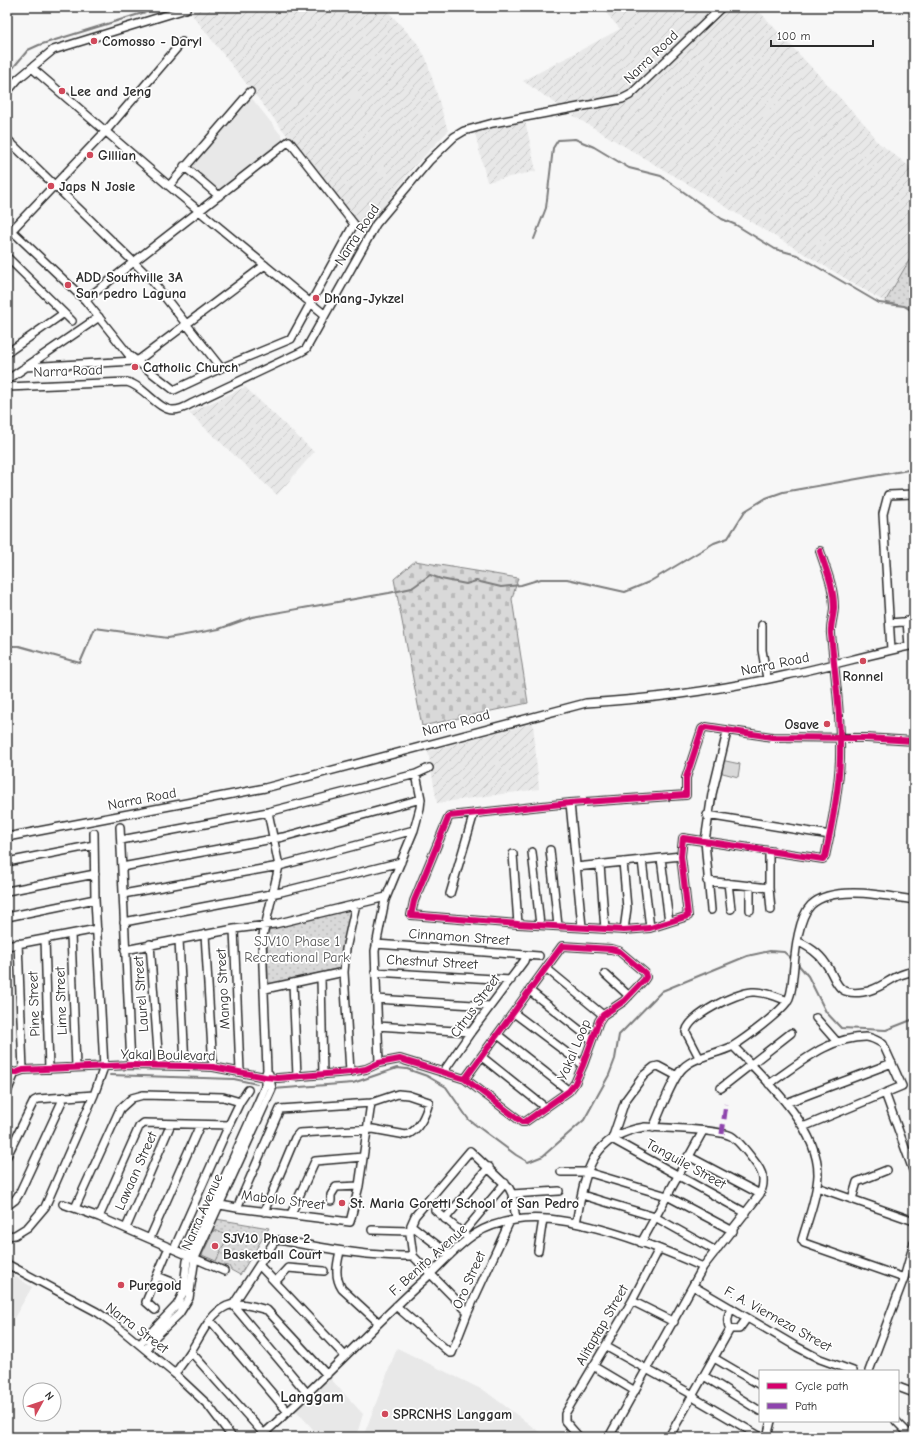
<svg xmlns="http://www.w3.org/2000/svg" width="921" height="1444" viewBox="0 0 921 1444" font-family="'Comic Neue',sans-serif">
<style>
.built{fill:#e8e8e8}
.industrial{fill:url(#industrial-furrows)}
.grass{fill:url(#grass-dots);stroke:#828282}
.cemetery{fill:url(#cemetery-stones);stroke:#828282}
.pitch{fill:#d9d9d9;stroke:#828282}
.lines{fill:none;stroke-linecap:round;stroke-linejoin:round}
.stream{stroke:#7b7b7b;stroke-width:2}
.minor-casing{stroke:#2b2b2b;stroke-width:10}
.minor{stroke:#fff;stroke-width:7}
.quiet{stroke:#8e44ad;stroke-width:5;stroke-dasharray:10 5;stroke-linecap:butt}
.cycleway-casing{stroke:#fff;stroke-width:8}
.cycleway{stroke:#d6006c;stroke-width:6}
.poi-dot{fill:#d1495b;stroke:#fff;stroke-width:1.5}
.labels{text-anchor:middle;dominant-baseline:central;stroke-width:3.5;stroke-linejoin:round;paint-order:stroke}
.poi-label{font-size:14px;font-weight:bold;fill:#2b2b2b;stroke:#fff;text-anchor:start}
.street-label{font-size:14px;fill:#2b2b2b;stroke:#fff}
.park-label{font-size:14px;fill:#565656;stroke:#fff}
.quarter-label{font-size:16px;font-weight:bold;fill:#2b2b2b;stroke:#fff}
</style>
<defs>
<pattern id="industrial-furrows" width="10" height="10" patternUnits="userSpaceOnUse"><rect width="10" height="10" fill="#e8e8e8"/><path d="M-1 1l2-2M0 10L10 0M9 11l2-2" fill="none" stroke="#c7c7c7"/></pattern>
<pattern id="grass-dots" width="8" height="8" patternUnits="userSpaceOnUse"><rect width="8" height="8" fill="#d9d9d9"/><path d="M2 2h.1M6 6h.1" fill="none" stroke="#bababa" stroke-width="1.8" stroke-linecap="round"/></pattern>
<pattern id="cemetery-stones" width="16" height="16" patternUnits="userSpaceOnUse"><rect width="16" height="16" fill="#d9d9d9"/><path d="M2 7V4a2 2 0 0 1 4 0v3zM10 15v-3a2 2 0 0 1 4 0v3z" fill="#bababa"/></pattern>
</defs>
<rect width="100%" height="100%" fill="#f7f7f7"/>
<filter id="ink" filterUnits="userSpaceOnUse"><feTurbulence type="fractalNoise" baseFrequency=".025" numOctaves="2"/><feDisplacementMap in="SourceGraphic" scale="8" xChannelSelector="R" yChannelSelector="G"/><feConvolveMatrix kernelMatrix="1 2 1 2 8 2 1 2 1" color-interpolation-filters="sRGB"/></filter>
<g filter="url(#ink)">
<path class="built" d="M250,96l35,44 -66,53 -30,-27z
M7,1271l25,16 -18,31 -7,-5z
M397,1348l88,43 61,46h-183z
M328,1376l35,38 -7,23h-36l-27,-30z"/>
<path class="industrial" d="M186,7h198l33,36 9,15 22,73 -33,34 -51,68z
M720,7l-82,78 -18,9 -59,13 -38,-26 97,-52 -18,-21z
M730,7h25l115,123 5,10 39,30v82l-29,50 -313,-187 56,-13z
M525,120l11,51 -49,11 -12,-49z
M245,387l69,65 -37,43 -88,-82z
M533,723l6,66 -102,14 -9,-52z"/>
<path class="grass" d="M914,252v56l-29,-6z
M352,906l-12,62 -72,17 -1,-58z
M216,1219l53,9 -29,47 -9,-5 -2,-4 -10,-2 -20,-9z"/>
<path class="cemetery" d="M415,561l103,17 -6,21 16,104 -106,23 -28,-147z"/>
<path class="pitch" d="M721,760l19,4 -2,13 -19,-5z
M214,1230l14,6 -12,25 -14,-6z"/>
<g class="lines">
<path class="stream" d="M7,75l21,-25 11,-5 123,-38
M534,239l12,-31 7,-60 5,-8 17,-1 19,8 35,21 32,8 61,43 14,6 39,24 22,6 82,48 25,3 10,6
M7,646h12l61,17 15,-35 73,10 51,-9 33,-12 137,-24 23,-5 18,-13 11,4 25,5 10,-3 25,6 20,-2 20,-6h26l58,13 24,-10 65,-39 14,-5 17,-27 21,-13 17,-6 131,-23
M797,963l11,13 18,36 15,16 45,2 28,-11
M110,1075l124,4 23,5
M273,1089l80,-6 44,-15 10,1 20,7 19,11 23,33 47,35 12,7 15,-6 41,-36 25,-45 6,-16 4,-24 43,-44 85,-35 23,-5 14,1 8,7"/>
<g class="minor-casing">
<path id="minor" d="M32,68l137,118 155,128
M7,92l11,-13 35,-29 133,-41
M7,139l142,138 72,91
M184,166l35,30
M169,186l81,-94
M7,226l78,74 44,55 45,35 47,-22 70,-29 63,-115 -65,-83 -204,159
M12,230l93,-98 77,-90
M7,257l65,64
M7,353l57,-40
M25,367l110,-6 5,-2 125,-94
M7,380l92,-63
M7,387l120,-5c17,4 31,28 46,28 6,0 13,-3 18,-6l110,-52 5,-3 70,-125 53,-63 25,-24 10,-6 29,-8 129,-24 8,-4 92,-88
M820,551c6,19 14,36 14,56 0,9 -4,18 -3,27 4,41 10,82 9,124 -1,33 -8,67 -15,99l-2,2 -140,-21 -2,18 7,60 -38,12 -26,2 -106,-6 -107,-9 3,-14 35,-85 121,-13 116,-8v-17l16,-49 4,-2 66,10 94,1 48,3
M907,621l2,25
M890,623l24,-2
M762,625v25l5,29
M891,650l-8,-136 5,-19 26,-1
M570,803l12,124
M707,815l123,20
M120,827l11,238
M7,837l258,-49 321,-85c67,-4 135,-13 201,-28 43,-9 84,-21 127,-30
M121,840l147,-28 148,-38 13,-6
M550,850l8,76
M769,851v37l2,22
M532,852l8,73
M513,854l5,70
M661,858l8,64
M642,860l8,68
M7,862l87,-17
M623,862l4,46 -3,22
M600,865l5,64
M122,867l161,-30 138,-38
M576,867l105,-11
M707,881l62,7
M728,883l3,26
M750,885v25
M7,891l88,-17
M123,894l156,-28 135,-36
M450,894l24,-81
M711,910l-6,-69 7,-47 15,-62
M7,917l88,-18
M124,922l157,-30 120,-30
M234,929l6,142
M71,934l5,133
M205,934l8,133
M45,939l4,130
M179,939l6,127
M797,941c12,6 22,12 29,23 12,17 9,32 37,28 19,-2 32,-20 51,-20
M18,943l5,127
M150,944l9,121
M376,944l163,12
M7,946l90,-17
M125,950l109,-21 41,-5 111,-27
M546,968l57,47
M375,972l136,8
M605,974l24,22
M321,977l2,98
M293,983l4,93
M265,989l79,-17
M530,991l61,48
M376,999l114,7
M514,1013l69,52
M816,1018l21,24
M377,1026l94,6
M498,1035l71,56
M733,1046c31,32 86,81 85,129 -1,22 -10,44 -16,65l2,3 100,35 -35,93
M482,1057l64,51
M700,1059l-14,-27c3,-17 50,-39 66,-40 12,-1 25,5 36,9
M379,1063l-4,-112 10,-51 29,-70 6,-22 1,-9 -5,-25
M7,1070l8,3 8,-3 108,-5 54,1 28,1 52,10 13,1 72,-6 16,-3 13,-6 21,-4 65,20 57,43h3l44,-31 6,-8 8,-18 16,-44 4,-6 21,-14 20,-21 2,-3 -1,-4 -26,-22 -8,-2 -49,-3 -97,133
M444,1071l27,-39 53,-71 2,-6
M350,1072l-6,-100 2,-23 10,-45
M677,1076l-19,-10 -4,1 -10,8 -19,26 -13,38 134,74
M769,1084c30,-20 59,-47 97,-47 5,0 12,4 17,7l19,42 -99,41
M721,1088l70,-55
M7,1092l8,-19
M885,1093l29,80
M786,1103l106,-40
M653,1128c7,-15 19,-50 30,-60 12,-12 35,-14 50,-22 13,-8 45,-32 54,-44 5,-7 5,-18 6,-26 2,-19 4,-57 18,-71 22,-21 76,-9 103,-5
M7,1156l27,-55 4,-2 56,-4
M688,1156l72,38
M561,1172h26l80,24 66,35
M817,1187l97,34
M512,1194l47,-3
M582,1195l73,22 61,34
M852,1199l5,-17 30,-12
M331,1201v-6l5,-8 23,-1
M63,1204l36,13 125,54
M215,1204l22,4 113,14 9,-36 12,-83
M7,1206l8,-6 4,-6 45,-97
M75,1208l45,-99 12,-11 11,-3 80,2 17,5
M237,1208l43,-99 91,-6 27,-9 10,1 21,7c-3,12 -10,29 -23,33l-33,-6 -74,4 -4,5 -31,74
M435,1210l31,26
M291,1214l24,-53 48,-4
M99,1217l40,-90 5,-4 85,2
M445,1219l44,-52
M576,1223c9,-47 12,-87 69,-96 18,1 72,2 86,9 8,5 17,17 23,25 9,11 12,20 6,33l-57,73 -94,170
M411,1225l39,30
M126,1228l45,-104
M372,1230l38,1
M463,1233l42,-50
M7,1236l8,-1 13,-8 17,-20 49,-112 10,-28 -9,-168 -1,-66
M150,1238l50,-113
M641,1243l62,-112
M174,1249l55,-124 11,-23 8,-12
M340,1251c-3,14 -6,25 2,38l36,33
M538,1251l5,-32
M7,1264l90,48 20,14 58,48 33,31 24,32
M259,1265l86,91
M157,1276l15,6
M904,1278l10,-35
M275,1282l13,-14 36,3
M693,1286l104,61 23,12 33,12
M632,1301l42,21
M396,1306l54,47h2l16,-41 42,-91
M155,1310l-9,-8 23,-55
M468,1312l-55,-56 -3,-22 1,-9 4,-9 55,-65 39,37 3,6 4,25
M210,1320l78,92
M730,1329c-4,-7 -2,-13 1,-21
M730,1329h9l8,-11
M140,1344l37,-39 6,-12 4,-32 78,-174v-10l2,-7 -5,-130 17,-74 -11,-54
M605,1346l88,49 3,4 65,38
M146,1349l10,-13 23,-22 10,-16 6,-40 77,-169 -3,-15
M191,1352l73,82
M714,1358l46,27
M593,1366l42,25
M175,1374c5,-8 11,-15 16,-23 10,-15 18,-37 36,-45 12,-5 28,1 40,4l60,65
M704,1376l56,35
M898,1387l16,6
M307,1393l-74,-88 41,-63 5,-2c45,8 89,17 134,16
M896,1421l16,16
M260,1437c57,-50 108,-106 164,-157 17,-15 32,-34 51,-46 11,-7 27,-12 40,-14 54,-9 138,25 188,47
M579,1437l-14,-16v-7l67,-113 27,-52
M669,1437l61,-108
M767,1437l4,-16"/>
</g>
<use href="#minor" class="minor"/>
<path class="quiet" d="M722,1134l4,-30"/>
<g class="cycleway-casing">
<path id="cycleway" d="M820,551c6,19 14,36 14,56 0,9 -4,18 -3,27 4,41 10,82 9,124 -1,33 -8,67 -15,99l-2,2 -140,-21 -2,18 7,60 -38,12 -26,2 -106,-6 -107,-9 3,-14 35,-85 121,-13 116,-8v-17l16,-49 4,-2 66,10 94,1 48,3
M7,1070l8,3 8,-3 108,-5 54,1 28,1 52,10 13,1 72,-6 16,-3 13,-6 21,-4 65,20 57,43h3l44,-31 6,-8 8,-18 16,-44 4,-6 21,-14 20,-21 2,-3 -1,-4 -26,-22 -8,-2 -49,-3 -97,133"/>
</g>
<use href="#cycleway" class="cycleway"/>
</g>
</g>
<g class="poi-dot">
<circle cx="94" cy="41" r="4"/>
<circle cx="62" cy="91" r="4"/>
<circle cx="90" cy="155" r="4"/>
<circle cx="51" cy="186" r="4"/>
<circle cx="68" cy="285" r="4"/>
<circle cx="316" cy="298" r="4"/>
<circle cx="135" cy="367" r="4"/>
<circle cx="863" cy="661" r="4"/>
<circle cx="827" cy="724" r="4"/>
<circle cx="342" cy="1203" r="4"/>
<circle cx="215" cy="1246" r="4"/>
<circle cx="121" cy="1285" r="4"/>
<circle cx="385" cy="1414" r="4"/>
</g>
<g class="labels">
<g class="poi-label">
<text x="102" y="41">Comosso - Daryl</text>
<text x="70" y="91">Lee and Jeng</text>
<text x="98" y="155">Gillian</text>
<text x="59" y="186">Japs N Josie</text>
<text x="76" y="277">ADD Southville 3A<tspan x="76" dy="16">San pedro Laguna</tspan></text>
<text x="324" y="298">Dhang-Jykzel</text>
<text x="143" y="367">Catholic Church</text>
<text x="863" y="676" text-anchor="middle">Ronnel</text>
<text x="819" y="724" text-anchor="end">Osave</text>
<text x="350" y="1203">St. Maria Goretti School of San Pedro</text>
<text x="223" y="1238">SJV10 Phase 2<tspan x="223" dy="16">Basketball Court</tspan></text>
<text x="129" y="1285">Puregold</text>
<text x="393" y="1414">SPRCNHS Langgam</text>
</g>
<g class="street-label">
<text transform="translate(651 57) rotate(-44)">Narra Road</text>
<text transform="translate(357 235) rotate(-57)">Narra Road</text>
<text transform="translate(68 371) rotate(-2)">Narra Road</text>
<text transform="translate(775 664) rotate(-12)">Narra Road</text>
<text transform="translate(456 723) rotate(-15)">Narra Road</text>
<text transform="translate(142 799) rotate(-11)">Narra Road</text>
<text transform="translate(459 937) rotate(4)">Cinnamon Street</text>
<text transform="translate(432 962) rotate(3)">Chestnut Street</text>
<text transform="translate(223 989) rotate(-93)">Mango Street</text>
<text transform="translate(141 994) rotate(-94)">Laurel Street</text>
<text transform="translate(61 1001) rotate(-92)">Lime Street</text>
<text transform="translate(34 1004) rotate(-92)">Pine Street</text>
<text transform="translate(475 1006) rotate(-54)">Citrus Street</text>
<text transform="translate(574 1050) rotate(-67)">Yakal Loop</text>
<text transform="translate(168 1055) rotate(1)">Yakal Boulevard</text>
<text transform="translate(686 1164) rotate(29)">Tanguile Street</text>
<text transform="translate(136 1171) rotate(-66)">Lawaan Street</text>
<text transform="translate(283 1200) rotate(7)">Mabolo Street</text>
<text transform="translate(202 1212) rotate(-66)">Narra Avenue</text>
<text transform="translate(428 1260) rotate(-42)">F. Benito Avenue</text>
<text transform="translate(469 1280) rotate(-66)">Oro Street</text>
<text transform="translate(778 1319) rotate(29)">F. A. Vierneza Street</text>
<text transform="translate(602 1325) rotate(-60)">Alitaptap Street</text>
<text transform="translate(137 1328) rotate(37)">Narra Street</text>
</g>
<g class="park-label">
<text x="297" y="941">SJV10 Phase 1<tspan x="297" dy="16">Recreational Park</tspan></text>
</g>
<g class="quarter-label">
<text x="312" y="1397">Langgam</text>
</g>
</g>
<rect width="921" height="1444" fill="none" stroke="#fff" stroke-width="24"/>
<rect x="12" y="12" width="897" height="1420" fill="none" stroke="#2b2b2b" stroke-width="1.5" filter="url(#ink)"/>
<rect x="759" y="1370" width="140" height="52" fill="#ffffff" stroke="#aaaaaa"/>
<rect x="767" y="1383" width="20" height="6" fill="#d6006c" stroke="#aaaaaa"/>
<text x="795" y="1390" font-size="12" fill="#2b2b2b">Cycle path</text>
<rect x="767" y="1403" width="20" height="6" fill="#8e44ad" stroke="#aaaaaa"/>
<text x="795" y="1410" font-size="12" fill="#2b2b2b">Path</text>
<g transform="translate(42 1402) rotate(50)"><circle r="19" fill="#ffffff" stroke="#aaaaaa"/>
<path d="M0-3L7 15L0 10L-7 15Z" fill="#d1495b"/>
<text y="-6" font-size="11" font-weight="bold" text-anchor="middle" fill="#2b2b2b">N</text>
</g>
<path d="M771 40v6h102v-6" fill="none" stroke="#2b2b2b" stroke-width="2"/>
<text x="777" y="40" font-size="12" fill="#2b2b2b" stroke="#ffffff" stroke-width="3" paint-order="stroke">100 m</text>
</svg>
